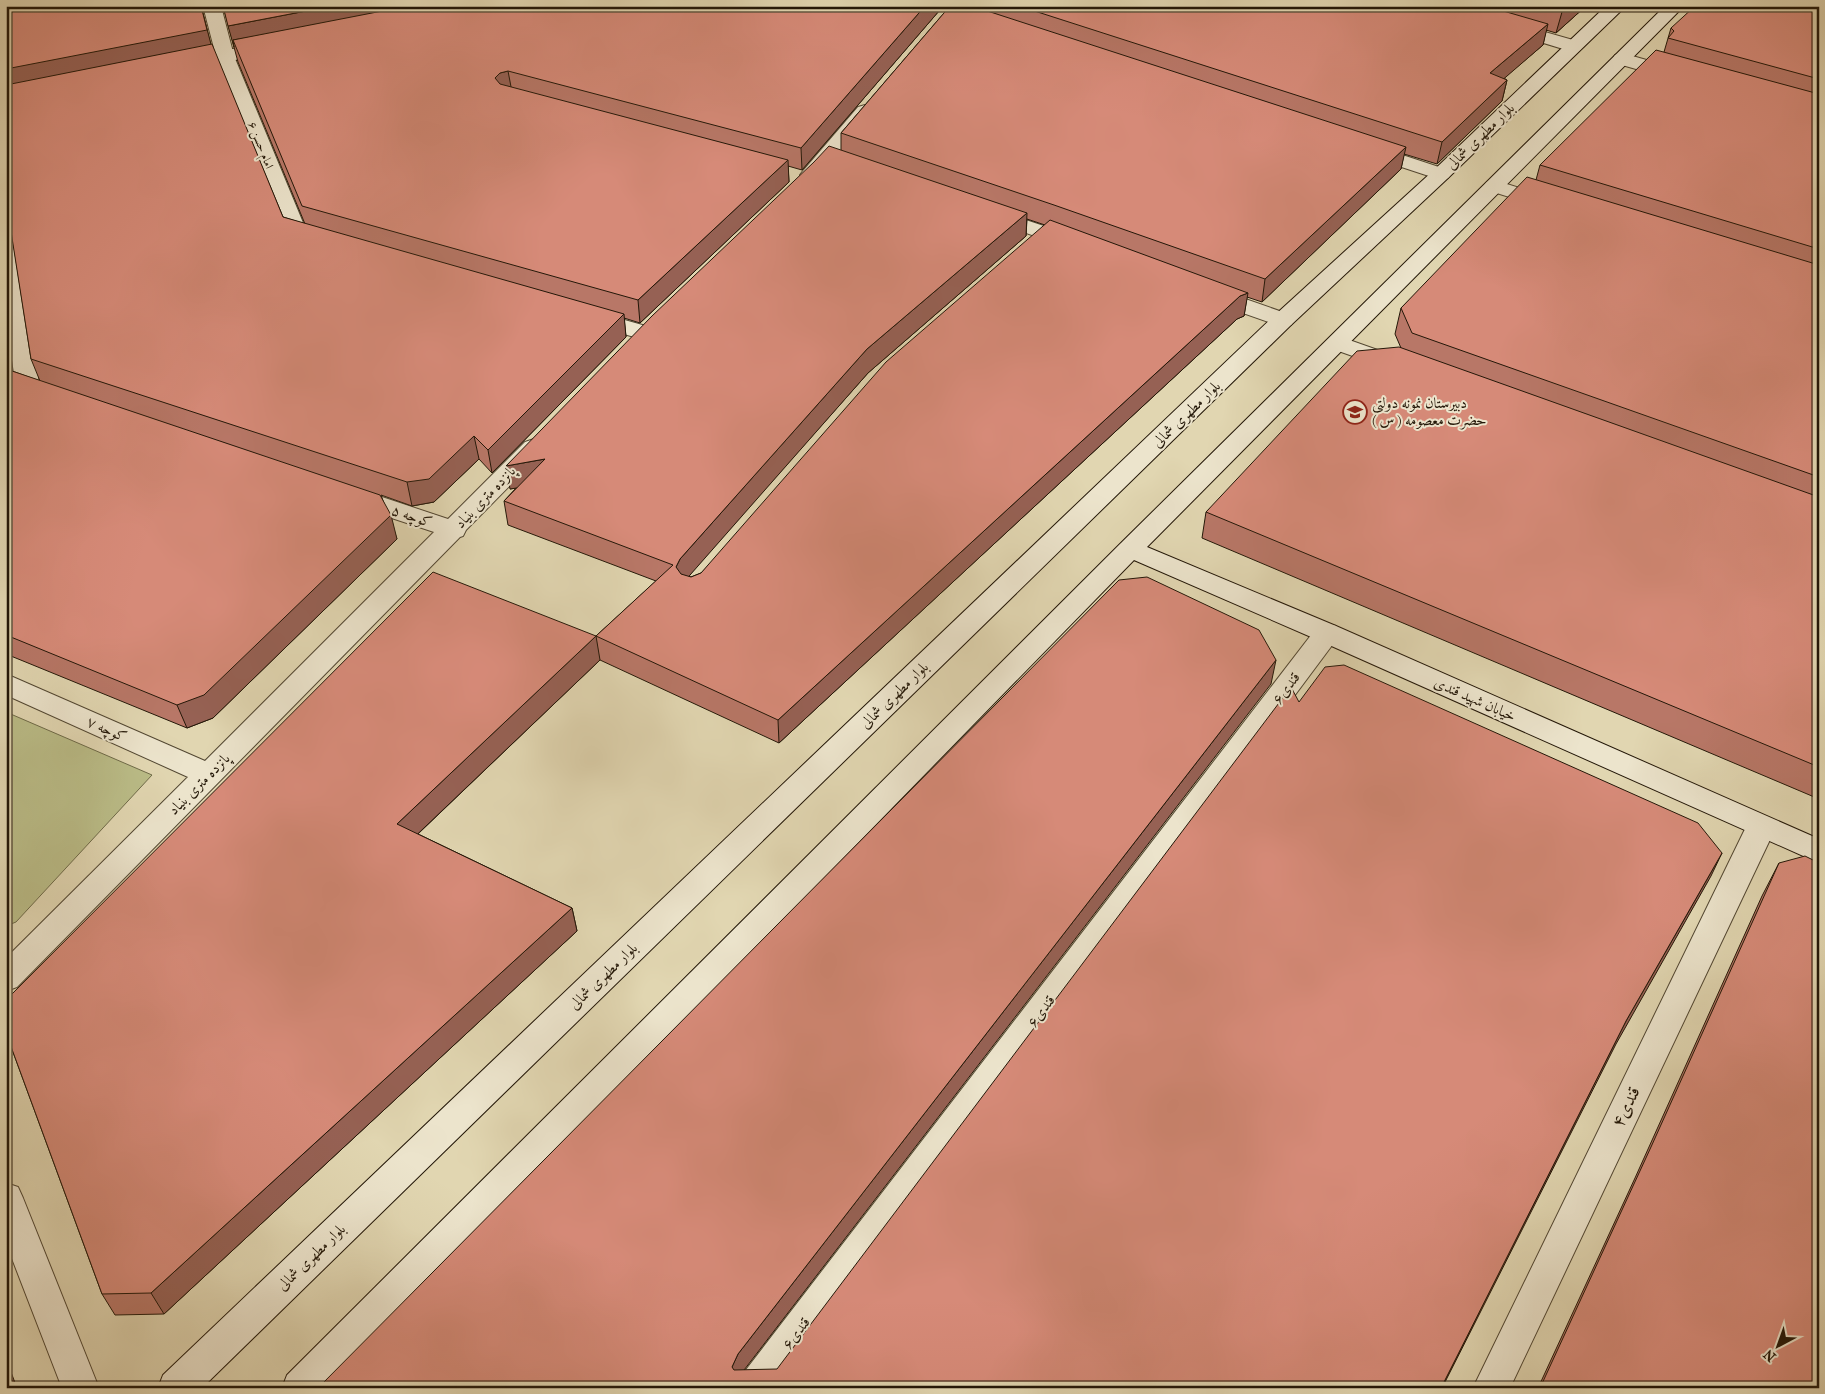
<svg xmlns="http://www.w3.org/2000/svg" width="1825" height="1394" viewBox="0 0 1825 1394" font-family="'IM FELL French Canon',Amiri,serif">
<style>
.green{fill:#babc87;stroke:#6e6a48}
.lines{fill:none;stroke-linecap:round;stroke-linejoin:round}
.street-casing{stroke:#524732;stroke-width:2}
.secondary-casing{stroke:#231708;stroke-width:2}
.street{fill:#ece4cc;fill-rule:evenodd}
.secondary{fill:#ece4cc;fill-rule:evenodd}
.wall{fill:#b87767;stroke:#231708;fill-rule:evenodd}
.shaded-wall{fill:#966154;stroke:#231708}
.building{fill:#d68a78;stroke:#231708}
.labels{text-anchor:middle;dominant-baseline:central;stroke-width:4;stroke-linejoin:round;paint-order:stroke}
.far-street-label{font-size:12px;fill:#231708;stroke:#ece4cc}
.street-label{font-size:15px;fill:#231708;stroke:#ece4cc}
.poi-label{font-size:15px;fill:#231708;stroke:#ece4cc;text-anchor:start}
.near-street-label{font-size:18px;fill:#231708;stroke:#ece4cc}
</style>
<rect width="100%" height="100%" fill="#e1d6b1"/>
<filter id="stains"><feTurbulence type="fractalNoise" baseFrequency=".004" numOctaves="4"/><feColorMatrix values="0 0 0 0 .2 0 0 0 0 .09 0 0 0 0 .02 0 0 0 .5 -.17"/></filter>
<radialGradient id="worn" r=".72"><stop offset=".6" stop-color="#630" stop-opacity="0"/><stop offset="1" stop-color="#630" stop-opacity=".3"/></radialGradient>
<path class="green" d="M6,712l146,63 -136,147 -10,4z"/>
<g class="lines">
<g class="street-casing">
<path id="street" d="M203,6h18l13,50 72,174 20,6 4,4 -4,4c-12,4 -24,-2 -36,-6l-4,-4 -70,-178z
M1510,22l70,20 2,4 -2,4 -7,2 -69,-21 -3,-4 3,-4z
M1622,53l63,18 2,4 -2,4 -7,2 -63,-18 -2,-4 2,-4z
M865,105l7,2 3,4 -3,4 -55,64 -7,2 -7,-2 -3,-4 3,-4 55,-64z
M1369,144l79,26 3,4 -3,4 -7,2 -79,-26 -3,-4 3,-4z
M1494,180l61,19 3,4 -3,4 -7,2 -61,-19 -3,-4 3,-4z
M993,209l87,29 3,5 -3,5 -8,1 -86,-30 -3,-4 3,-4z
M6,242l8,1 3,5 22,135 22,7 4,5 -4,5c-12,3 -37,-2 -45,-13l-10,-67z
M1211,287l80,28 3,5 -3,5 -8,2 -80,-28 -3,-5 3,-5z
M589,310l64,18 3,5 -3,5 -8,2 -64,-18 -3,-5 3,-5z
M1338,336l65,23 3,5 -3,5 -8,2 -65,-23 -3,-5 3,-5z
M534,439l9,3 3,5 -3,5 -77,78 -3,6 -3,1 -443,450 -11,4v-33l182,-181 -182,-82v-21l199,87 229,-229 -91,-30 -3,-6 3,-6 9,-2 9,2 87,29 77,-77z
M1327,624l9,2 4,7 -4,7 -558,748h-41l5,-13 576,-749z
M1761,816l10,3 5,8 -266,561h-37l273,-561 5,-8z
M6,1183l12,4 5,11 76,190h-37l-56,-145z"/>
</g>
<g class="secondary-casing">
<path id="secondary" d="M1606,6h20l-178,172 -157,147 -1089,1063h-44l5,-13 1112,-1060 159,-145z
M1665,6h19l-537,541 189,79 483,213v24l-501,-223 -184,-80 -808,828h-44l5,-13 834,-832z
M273,41l7,2 2,4 -2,4 -99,20 -7,-2 -2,-4 2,-4 7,-2z"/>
</g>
<use href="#street" class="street"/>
<use href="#secondary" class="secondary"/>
</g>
<path class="wall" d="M6,6h195l10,39 72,172 22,7 -67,-162 -15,-56h717l-1,5 -137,159 -14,-4 1,16 -149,141 -16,-5 2,19 -134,136 -13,-14 -45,43 -22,4 -31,-11 16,44 -184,179 -26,10 -181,-74v-320l6,37 28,10 -9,-22 -18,-118h-7z
M950,6h636l-30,27 -10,-3 -3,15 -39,33 3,2 -5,21 -65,63 -33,-10 -3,15 -139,133 -15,-5 -3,19 -7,3 -458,424 -179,-83 -182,174 154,74 5,23 -413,383 -49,1 -13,-21 -96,-261 590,-397 60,-55 -148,-56 -4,-24 12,-13 -6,1 331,-339v-17zM1027,219l18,6 -344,348 -10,4 -3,-1 180,-203 158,-137z
M1819,6v793l-617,-261 4,-26 195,-164 -6,-14 6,-26 135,-128 4,-15 124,-113 7,-24z
M1779,863l40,525h-281l97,-210 127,-282z"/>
<path class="shaded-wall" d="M201,6l12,46 -207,40v-23z
M332,6h112l-211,34 1,7 -6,-21z
M925,6h15l-1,5 -137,159 -1,-22z
M1568,6h18l-30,27 6,-21z
M1548,24l-5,21 -58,50 5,-22z
M508,71l4,21 -9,2 -8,-16 5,-5z
M1507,80l-5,21 -65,63 5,-22z
M1406,147l-5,22 -139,133 3,-23z
M788,160l1,22 -149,141 -2,-23z
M1027,213l-1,23 -158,137 -185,210 -7,-16 4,-8 187,-210z
M1248,293l-4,23 -7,3 -458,424 -1,-23 462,-424z
M624,314l2,23 -134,136 -4,-23z
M6,334l8,53 -8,-19z
M474,436l5,23 -45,43 -22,4 -5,-24z
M545,459l4,24 -39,6 -4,-23z
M391,515l6,24 -184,179 -26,10 -10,-23z
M596,636l4,24 -196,187 -7,-23z
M1276,660l-5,24 -530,690 -6,13 -3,-20 6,-13z
M1722,853l-11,23 -95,168 -174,344h-1l185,-367z
M572,908l5,23 -413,383 -13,-21z
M6,1359l11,29h-9l-2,-6z"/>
<path class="building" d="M6,6h195l6,24 -201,39z
M223,6h109l-104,20z
M408,6h517l-124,142 -293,-77 -8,2 -5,5 5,6 288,76 -150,140 -336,-94 -69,-166z
M950,6h22l434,141 -141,132 -211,-74 -213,-72z
M1019,6h467l62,18 -58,49 17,7 -65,62z
M1541,6h27l-6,6z
M1695,6h124v73l-151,-41 6,-7 -3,-3z
M212,44l71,173 341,97 -136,136 -14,-14 -45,43 -22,3 -376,-123 -21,-134 -4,-5v-135z
M1656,50l163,44v155l-279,-84z
M829,146l198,67 -160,136 -187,210 -4,8 5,7 10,3 10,-4 185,-211 164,-142 198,73 -8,3 -462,424 -182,-84 77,-71 -169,-64 41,-42 -39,7 146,-150 162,-154z
M1527,177l292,88v212l-407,-144 -11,-25z
M1399,347l420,150v270l-613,-255 151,-161z
M6,366l3,4 371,125 11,20 -187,180 -27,10 -171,-70z
M433,572l163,64 -199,188 175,84 -421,385 -49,1 -96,-261v-33z
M1147,577l112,53 17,30 -538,694 -6,13 2,3 43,-1 514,-682 8,15 26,-35 19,-2 354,158 24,30 -96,168 -185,367h-1123l801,-808z
M1805,856l14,7v525h-279l111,-241 128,-284z"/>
<defs>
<g id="school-ring" transform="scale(1.25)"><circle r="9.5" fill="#ece4cc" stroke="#8f2418" stroke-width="1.5"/><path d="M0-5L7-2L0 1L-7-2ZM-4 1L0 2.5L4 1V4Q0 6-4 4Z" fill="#8f2418"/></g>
</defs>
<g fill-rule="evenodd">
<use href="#school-ring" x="1355" y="412"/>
</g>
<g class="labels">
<g class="far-street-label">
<text transform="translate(261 145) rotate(68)">امام حسن ۶</text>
</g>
<g class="street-label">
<text transform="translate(1480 136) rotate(-44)">بلوار مطهری شمالی</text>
<text transform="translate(1186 414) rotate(-44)">بلوار مطهری شمالی</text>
<text transform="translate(485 497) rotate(-46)">پانزده متری بنیاد</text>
<text transform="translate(412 516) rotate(19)">کوچه ۵</text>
<text transform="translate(1286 688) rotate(-53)">قندی۶</text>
<text transform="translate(894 695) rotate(-44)">بلوار مطهری شمالی</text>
<text transform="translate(1475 699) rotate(24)">خیابان شهید قندی</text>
<text transform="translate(107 729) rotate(24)">کوچه ۷</text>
<text transform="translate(199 784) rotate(-45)">پانزده متری بنیاد</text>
<text transform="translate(603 976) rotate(-44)">بلوار مطهری شمالی</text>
<text transform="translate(1041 1011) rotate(-53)">قندی۶</text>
<text transform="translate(311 1257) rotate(-44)">بلوار مطهری شمالی</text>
<text transform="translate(796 1333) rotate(-53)">قندی۶</text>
</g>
<g class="poi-label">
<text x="1372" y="403">دبیرستان نمونه دولتی<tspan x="1372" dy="17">حضرت معصومه ( س )</tspan></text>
</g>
<g class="near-street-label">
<text transform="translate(1626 1107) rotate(-64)">قندی۴</text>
</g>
</g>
<rect width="1825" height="1394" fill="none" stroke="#e1d6b1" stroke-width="25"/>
<rect x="8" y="8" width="1810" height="1379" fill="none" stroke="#231708" stroke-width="2.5"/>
<rect x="12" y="12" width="1800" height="1369" fill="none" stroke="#231708"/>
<g transform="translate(1778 1346) rotate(221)" stroke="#ece4cc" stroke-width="4" paint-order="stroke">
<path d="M0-4L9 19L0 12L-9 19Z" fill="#231708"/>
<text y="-8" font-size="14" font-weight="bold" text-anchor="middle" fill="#231708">N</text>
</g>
<rect width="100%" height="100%" filter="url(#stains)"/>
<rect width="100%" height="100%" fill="url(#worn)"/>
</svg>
